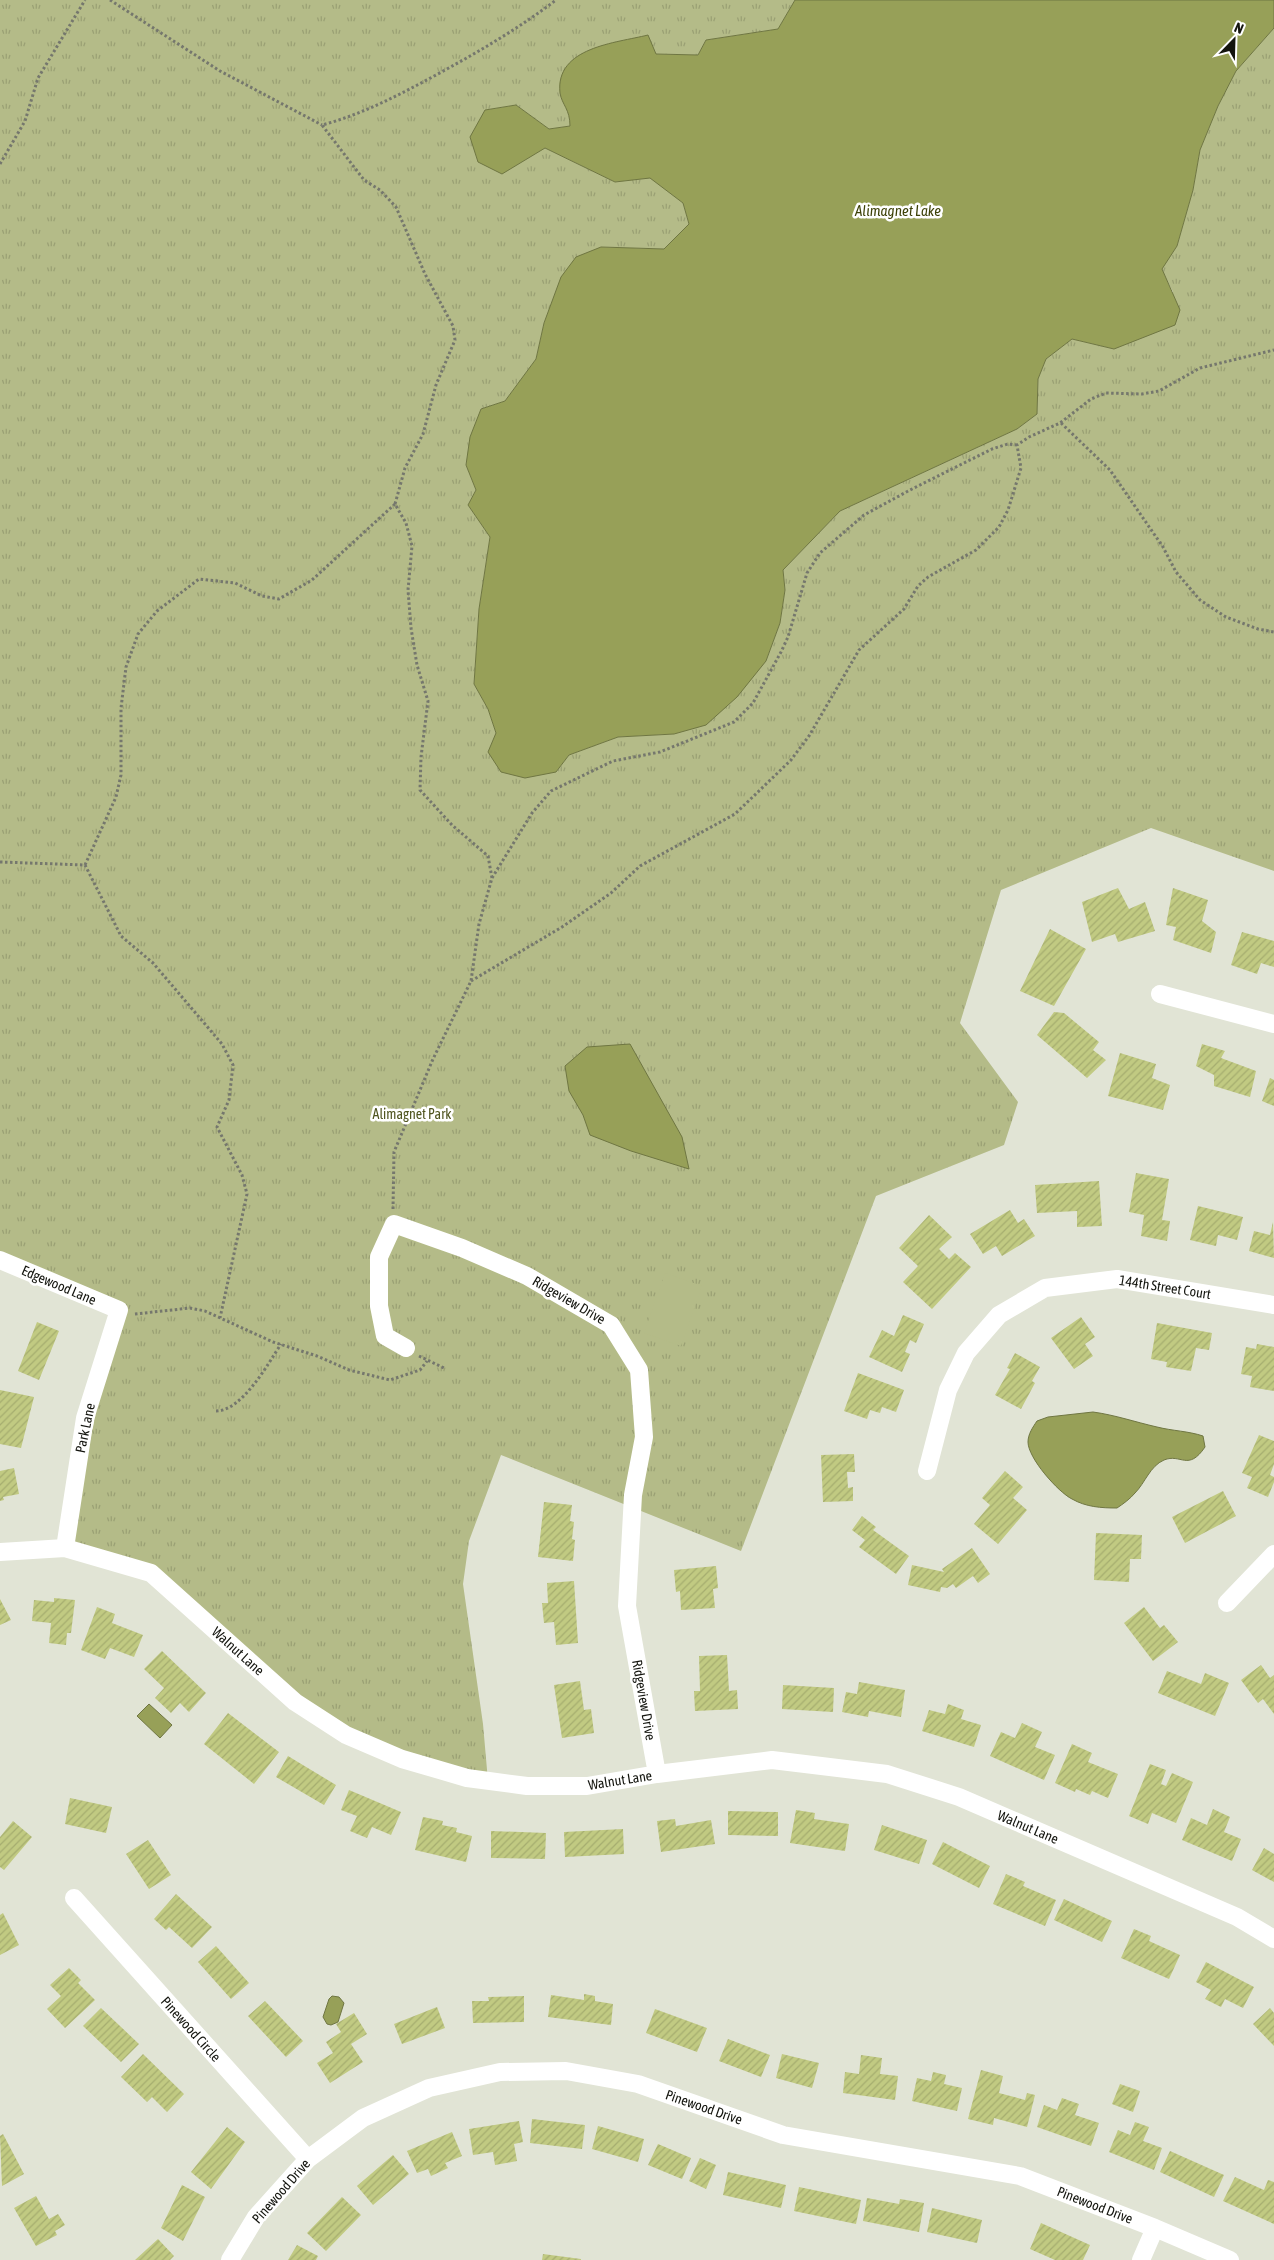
<svg xmlns="http://www.w3.org/2000/svg" width="1274" height="2260" viewBox="0 0 1274 2260" font-family="'Asap Condensed',sans-serif">
<style>
.park{fill:url(#park-tufts)}
.garden{fill:#b4bb88}
.water{fill:#97a058;stroke:#6f7642}
.building{fill:url(#building-hatch)}
.lines{fill:none;stroke-linecap:round;stroke-linejoin:round}
.path{stroke:#75776d;stroke-width:3;stroke-dasharray:2.5 2.5;stroke-linecap:butt}
.minor{stroke:#fff;stroke-width:18}
.labels{text-anchor:middle;dominant-baseline:central;stroke-width:5;stroke-linejoin:round;paint-order:stroke}
.park-label{font-size:14px;fill:#4f541f;stroke:#fff}
.street-label{font-size:14px;fill:#13140e;stroke:#fff}
.water-label{font-size:15px;font-style:italic;fill:#3d4108;stroke:#fff}
</style>
<defs>
<pattern id="park-tufts" width="24" height="20" patternUnits="userSpaceOnUse" patternTransform="scale(1.25)"><rect width="24" height="20" fill="#b4bb88"/><path d="M3 7l-1-3M5 7V3M7 7l1-3M15 17l-1-3M17 17v-4M19 17l1-3" fill="none" stroke="#9aa074"/></pattern>
<pattern id="building-hatch" width="6" height="6" patternUnits="userSpaceOnUse" patternTransform="scale(1.25)"><rect width="6" height="6" fill="#c1ca82"/><path d="M-1 1l2-2M0 6l6-6M5 7l2-2" fill="none" stroke="#a5ad6f"/></pattern>
</defs>
<rect width="100%" height="100%" fill="#e1e4d5"/>
<path class="park" d="M0,0h795l-17,29 -72,11 -8,15 -43,-1 -95,40 10,19v13l-21,3 -33,-24 -31,5 41,48 19,-10 70,34 35,-5 33,26 6,21 -25,25 -63,-2 -51,62 -6,14 -8,36 -15,21 -16,21 -24,8 -15,56 10,25 -8,15 22,32 -11,72 -5,75 14,25 8,24 60,39 13,-17 49,-18 56,-3 92,-73 14,-38 5,-33 -2,-20 57,-59 177,-82 20,-15 1,-35 8,-20 26,-20 42,10 59,-57 -12,-23 16,-23 16,-56 7,-40 18,-44 18,-35 38,-43v843l-123,-43 -150,62 -41,133 58,79 -14,43 -128,51 -135,355 -240,-96 -32,86 -6,43 20,140 5,57 -142,-46 -195,-162 -86,-25 20,-130 34,-108 -119,-50z"/>
<path class="garden" d="M665,1273l37,13 -21,60 -37,-13z"/>
<path class="water" d="M795,0h479v28l-38,43 -18,35 -18,44 -7,40 -16,56 -15,23 18,41 -5,15 -61,24 -42,-10 -26,20 -8,20 -1,35 -20,15 -177,82 -57,59 2,20 -5,33 -14,38 -29,36 -31,28 -32,9 -56,3 -49,18 -13,17 -31,6 -24,-6 -13,-20 8,-19 -8,-24 -14,-25 5,-75 11,-72 -22,-32 8,-15 -10,-25 4,-28 11,-28 24,-8 31,-42 8,-36 17,-46 15,-20 25,-10 63,2 25,-25 -6,-21 -33,-25 -35,4 -70,-34 -43,26 -24,-12 -8,-25 15,-27 31,-5 33,24 21,-3c0,-17 -8,-21 -10,-33 -5,-46 56,-50 88,-58l8,19 42,1 8,-15 72,-11z
M630,1044l52,93 7,32 -58,-18 -41,-16 -7,-20 -14,-24 -4,-25 22,-19z
M1093,1412c22,3 42,10 64,15 16,4 31,4 46,9l2,11c-17,25 -24,6 -41,13 -14,6 -19,23 -29,33 -5,6 -12,11 -18,15 -16,0 -31,-1 -45,-9 -14,-7 -44,-41 -44,-57 0,-8 5,-15 9,-21l11,-4z
M149,1704l23,21 -12,13 -23,-22z
M332,1996l7,1 5,6 -6,19 -7,3 -4,-1 -4,-7 6,-18z"/>
<path class="building" d="M1118,888l11,21 16,-7 10,29 -37,11 -3,-8 -23,8 -10,-40z
M1173,888l35,12 -6,21 14,11 -5,21 -38,-13 3,-13 -10,-2z
M1050,929l36,20 -32,57 -34,-15z
M1242,932l32,9v26l-13,-4 -4,11 -26,-9z
M1054,1012l10,1 35,29 -6,8 13,10 -19,18 -50,-43z
M1202,1044l23,7 -4,7 35,13 -6,26 -36,-11v-11l-18,-9z
M1120,1053l36,11 -4,14 18,7 -7,25 -55,-14z
M1270,1078l4,2v26l-12,-5z
M1136,1173l33,6 -7,41 8,1 -3,20 -26,-5 3,-21 -15,-3z
M1099,1181l3,45 -25,1v-16l-40,2 -2,-28z
M1198,1206l45,11 -6,23 -19,-5 -2,11 -26,-6z
M1010,1210l8,13 6,-4 11,17 -33,20 -6,-10 -13,8 -13,-20z
M929,1215l23,22 -13,12 10,10 6,-6 16,14 -39,42 -29,-27 15,-16 -19,-18z
M1273,1222l1,36 -25,-7 5,-20 16,4z
M903,1315l21,9 -8,19 -6,-3 -5,12 5,2 -8,18 -33,-15 13,-27 12,6z
M1081,1317l14,20 -10,7 8,12 -19,13 -23,-31z
M37,1322l22,9 -20,49 -21,-9z
M1157,1323l55,10 -3,17 -13,-2 -5,23 -25,-4 1,-5 -16,-3z
M1257,1344l17,3v44l-24,-4 2,-11 -11,-2 5,-27 10,2z
M1015,1353l25,14 -8,14 3,2 -14,26 -26,-14 15,-26 -3,-1z
M858,1373l46,17 -8,22 -14,-5 -2,6 -10,-3 -3,9 -23,-8z
M0,1390l34,7 -13,51 -21,-4z
M1259,1435l15,6v23l-4,11 4,2v5l-6,15 -21,-9 5,-11 -10,-4z
M854,1454l1,18h-8l1,16 5,-1v14l-30,1 -2,-47z
M14,1468l5,26 -16,3 1,3 -4,1v-30z
M1005,1471l18,16 -10,11 14,12 -29,34 -24,-20 16,-19 -8,-7z
M1223,1491l13,25 -51,27 -13,-26z
M544,1502l28,3 -2,16 4,1 -2,17 3,1 -2,21 -35,-4z
M862,1516l14,11 -3,3 36,26 -13,18 -37,-27 6,-7 -13,-10z
M1096,1533l46,2 -1,24h-11l-1,23 -35,-2z
M972,1548l18,26 -12,9 -5,-7 -17,12 -3,-4 -6,4 -6,-1 -1,5 -32,-7 4,-20 32,7 -2,-3z
M716,1566l2,22 -5,1 2,19 -34,2 -1,-19 -4,1 -2,-22z
M574,1581l4,62 -22,2 -2,-23 -10,1 -2,-20h6l-1,-20z
M54,1598l21,2 -4,33h-4l-1,12 -17,-2 2,-20 -19,-2 2,-21 20,2z
M0,1599l11,21 -11,5z
M97,1607l18,7 -3,9 31,12 -9,22 -24,-9 -5,11 -24,-9z
M1144,1607l16,21 4,-3 14,17 -25,19 -29,-38z
M162,1651l44,42 -17,19 -9,-9 -9,10 -16,-15 9,-10 -20,-19z
M727,1655l2,36 8,-1 1,19 -43,2 -1,-20h6l-1,-35z
M1261,1665l9,13 4,-3v39l-11,-15 -5,4 -17,-23z
M1167,1671l34,13 4,-11 24,10 -14,33 -57,-23z
M580,1681l4,29 7,-1 3,24 -32,5 -8,-53z
M859,1682l46,8 -4,27 -32,-6 -1,6 -26,-5 4,-20 11,2z
M783,1685l51,3 -1,24 -51,-3z
M948,1704l16,6 -3,9 20,6 -7,22 -52,-16 7,-21 16,4z
M228,1713l51,39 -25,32 -50,-40z
M1022,1723l20,9 -7,15 20,8 -11,25 -54,-24 11,-24 14,6z
M1072,1744l20,9 -4,9 30,12 -10,24 -16,-7 -2,4 -14,-6 -1,3 -20,-9z
M288,1756l48,29 -12,20 -48,-28z
M1150,1764l16,6 -5,14 5,2 6,-13 21,9 -17,41 -24,-10 -4,11 -19,-8z
M349,1790l52,22 -10,23 -19,-8 -5,11 -17,-7 7,-15 -16,-6z
M70,1798l42,9 -6,26 -41,-9z
M1213,1809l17,8 -6,15 17,7 -9,22 -50,-21 9,-22 16,7z
M796,1810l19,3 -1,6 35,5 -4,27 -55,-8z
M728,1811l50,1v24l-50,-1z
M423,1817l20,4 -1,4 15,3 -1,4 16,4 -6,26 -51,-12z
M675,1819l1,7 35,-6 4,24 -54,8 -4,-31z
M13,1821l19,16 -28,33 -4,-3v-30z
M882,1825l45,15 -8,24 -45,-14z
M623,1829l1,25 -59,3 -1,-25z
M491,1831l55,2 -1,26 -54,-1z
M148,1840l23,35 -22,14 -23,-35z
M943,1842l47,24 -11,22 -47,-24z
M1264,1848l10,6v28l-22,-12z
M1006,1874l19,8 -2,4 33,14 -11,26 -52,-22z
M176,1894l36,33 -20,21 -23,-21 -3,3 -12,-11z
M1064,1899l48,22 -10,21 -48,-22z
M3,1913l16,32 -19,10v-40z
M1134,1929l17,7 -2,5 31,14 -11,24 -48,-21z
M216,1946l33,37 -18,16 -33,-37z
M1206,1962l48,25 -11,21 -18,-9 -4,8 -16,-8 6,-9 -15,-8z
M69,1968l12,12 -3,3 17,17 -30,28 -18,-19 14,-13 -11,-11z
M584,1994l11,2v5l18,3 -2,21 -63,-8 3,-22 33,5z
M524,1996v26l-51,1 -1,-22h17l-1,-4z
M265,2001l38,40 -17,16 -38,-41z
M437,2007l8,21 -43,16 -8,-20z
M101,2008l38,36 -18,18 -38,-36z
M1270,2008l4,5v33l-21,-22z
M655,2009l52,19 -10,24 -51,-19z
M354,2013l13,21 -16,10 12,18 -33,21 -13,-20 16,-10 -7,-11 15,-10 -5,-8z
M728,2039l42,16 -9,22 -42,-16z
M143,2054l41,40 -17,18 -15,-15 -5,5 -26,-25z
M782,2054l37,9 -7,25 -36,-10z
M861,2055l21,3 -2,16 18,2 -3,24 -52,-7 2,-21 14,2z
M981,2070l22,6 -4,17 26,7 2,-7 8,2 -8,32 -33,-9 -1,7 -25,-6z
M933,2072l13,3 -2,9 18,4 -5,23 -45,-10 5,-23 14,3z
M1120,2084l20,7 -7,21 -21,-8z
M1062,2098l17,6 -4,11 24,8 -8,23 -54,-19 7,-22 13,5z
M532,2119l53,6 -3,24 -52,-6z
M519,2121l4,21 -9,2 3,17 -22,4 -2,-13 -20,3 -4,-26z
M1135,2122l14,5 -6,14 19,7 -8,22 -45,-18 9,-22 12,5z
M598,2126l46,13 -6,23 -46,-13z
M227,2127l18,15 -34,47 -20,-17z
M452,2132l10,24 -17,7 3,5 -17,8 -3,-7 -11,4 -10,-22z
M3,2134l21,40 -22,12 -2,-50z
M658,2144l33,14 -9,21 -34,-14z
M1170,2151l54,24 -10,22 -54,-25z
M393,2155l16,19 -36,31 -16,-19z
M700,2158l16,7 -10,24 -17,-8z
M728,2172l58,13 -5,23 -58,-13z
M1235,2177l29,13 4,-10 6,2v42l-51,-23z
M182,2185l23,12 -22,44 -22,-13z
M799,2187l62,13 -5,24 -62,-13z
M36,2196l13,23 9,-5 7,11 -10,6 2,4 -21,11 -22,-38z
M342,2197l19,18 -35,36 -19,-18z
M867,2198l32,6 1,-5 24,4 -5,29 -56,-11z
M932,2208l50,12 -5,23 -50,-11z
M1041,2223l49,22 -7,15h-28l-25,-11z
M158,2239l16,17 -4,4h-35z
M297,2245l21,11 -2,4h-28z
M543,2254l38,5v1h-39z"/>
<g class="lines">
<path class="path" d="M110,0l110,71 102,54
M0,164l25,-43 13,-43 47,-78
M1061,423l49,47 53,77 13,25 24,28 26,17 32,12 16,3
M0,862l85,3 36,71 32,27 69,81 11,21 -4,35 -12,27 25,48 5,19 -27,124
M85,865l31,-68 5,-22v-67l5,-41 12,-33 19,-23 42,-32 36,4 27,13 17,3 33,-19 83,-76
M492,878l-4,-22 -36,-31 -32,-35 1,-33 7,-56 -11,-36 -6,-37 -3,-38 4,-44 -6,-23 -11,-19 10,-36 18,-34 13,-49 19,-45 -2,-14 -28,-52 -29,-67 -16,-17 -16,-10 -42,-55c41,-11 77,-30 114,-50 42,-23 82,-46 120,-75
M471,981l91,-54 49,-34 29,-27 95,-52 26,-25 30,-29 18,-24 50,-86 45,-41 14,-23 10,-9 48,-27 23,-23 9,-17 13,-42 -4,-23 12,-8 31,-14 31,-24 15,-6 36,1 17,-3 41,-23 74,-18
M393,1209l1,-57 39,-93 38,-78 8,-57 13,-46 40,-65 19,-22 62,-30 47,-9 74,-30 19,-19 28,-51 7,-15 19,-64 13,-20 44,-38 46,-25 82,-41 16,-5 9,1
M135,1314l55,-6 15,3 68,31 44,14 32,14 41,10 30,-10 7,-9
M419,1356l25,12
M216,1411c26,0 52,-47 65,-67"/>
<path class="minor" d="M1160,994l114,30
M0,1260l119,50 -34,108 -20,130
M406,1348l-21,-12 -6,-30v-49l15,-33 68,24 65,28 84,49 28,45 5,67 -11,58 -6,111 30,168
M927,1471l21,-81 18,-37 33,-38 46,-27 72,-9 157,26
M0,1552l65,-4 86,25 144,129 51,33 56,24 65,19 60,8h60l70,-12 115,-14 115,14 72,23 278,120 37,22
M1227,1603l47,-49
M74,1898l234,261
M230,2260l26,-43 52,-58 55,-41 66,-30 71,-16 66,-1 72,13 145,51 237,41 135,52 75,32
M1141,2260l14,-32"/>
</g>
<g class="labels">
<g class="park-label">
<text x="412" y="1114">Alimagnet Park</text>
</g>
<g class="street-label">
<text transform="translate(59 1285) rotate(23)">Edgewood Lane</text>
<text transform="translate(1165 1287) rotate(9)">144th Street Court</text>
<text transform="translate(569 1300) rotate(30)">Ridgeview Drive</text>
<text transform="translate(85 1428) rotate(-78)">Park Lane</text>
<text transform="translate(238 1651) rotate(42)">Walnut Lane</text>
<text transform="translate(644 1700) rotate(80)">Ridgeview Drive</text>
<text transform="translate(620 1780) rotate(-9)">Walnut Lane</text>
<text transform="translate(1028 1827) rotate(23)">Walnut Lane</text>
<text transform="translate(191 2029) rotate(48)">Pinewood Circle</text>
<text transform="translate(704 2107) rotate(19)">Pinewood Drive</text>
<text transform="translate(281 2191) rotate(-49)">Pinewood Drive</text>
<text transform="translate(1095 2205) rotate(21)">Pinewood Drive</text>
</g>
<g class="water-label">
<text x="898" y="210">Alimagnet Lake</text>
</g>
</g>
<g transform="translate(1234 40) rotate(23)" stroke="#ffffff" stroke-width="4" paint-order="stroke">
<path d="M0-4L9 19L0 12L-9 19Z" fill="#13140e"/>
<text y="-8" font-size="14" font-weight="bold" text-anchor="middle" fill="#13140e">N</text>
</g>
</svg>
